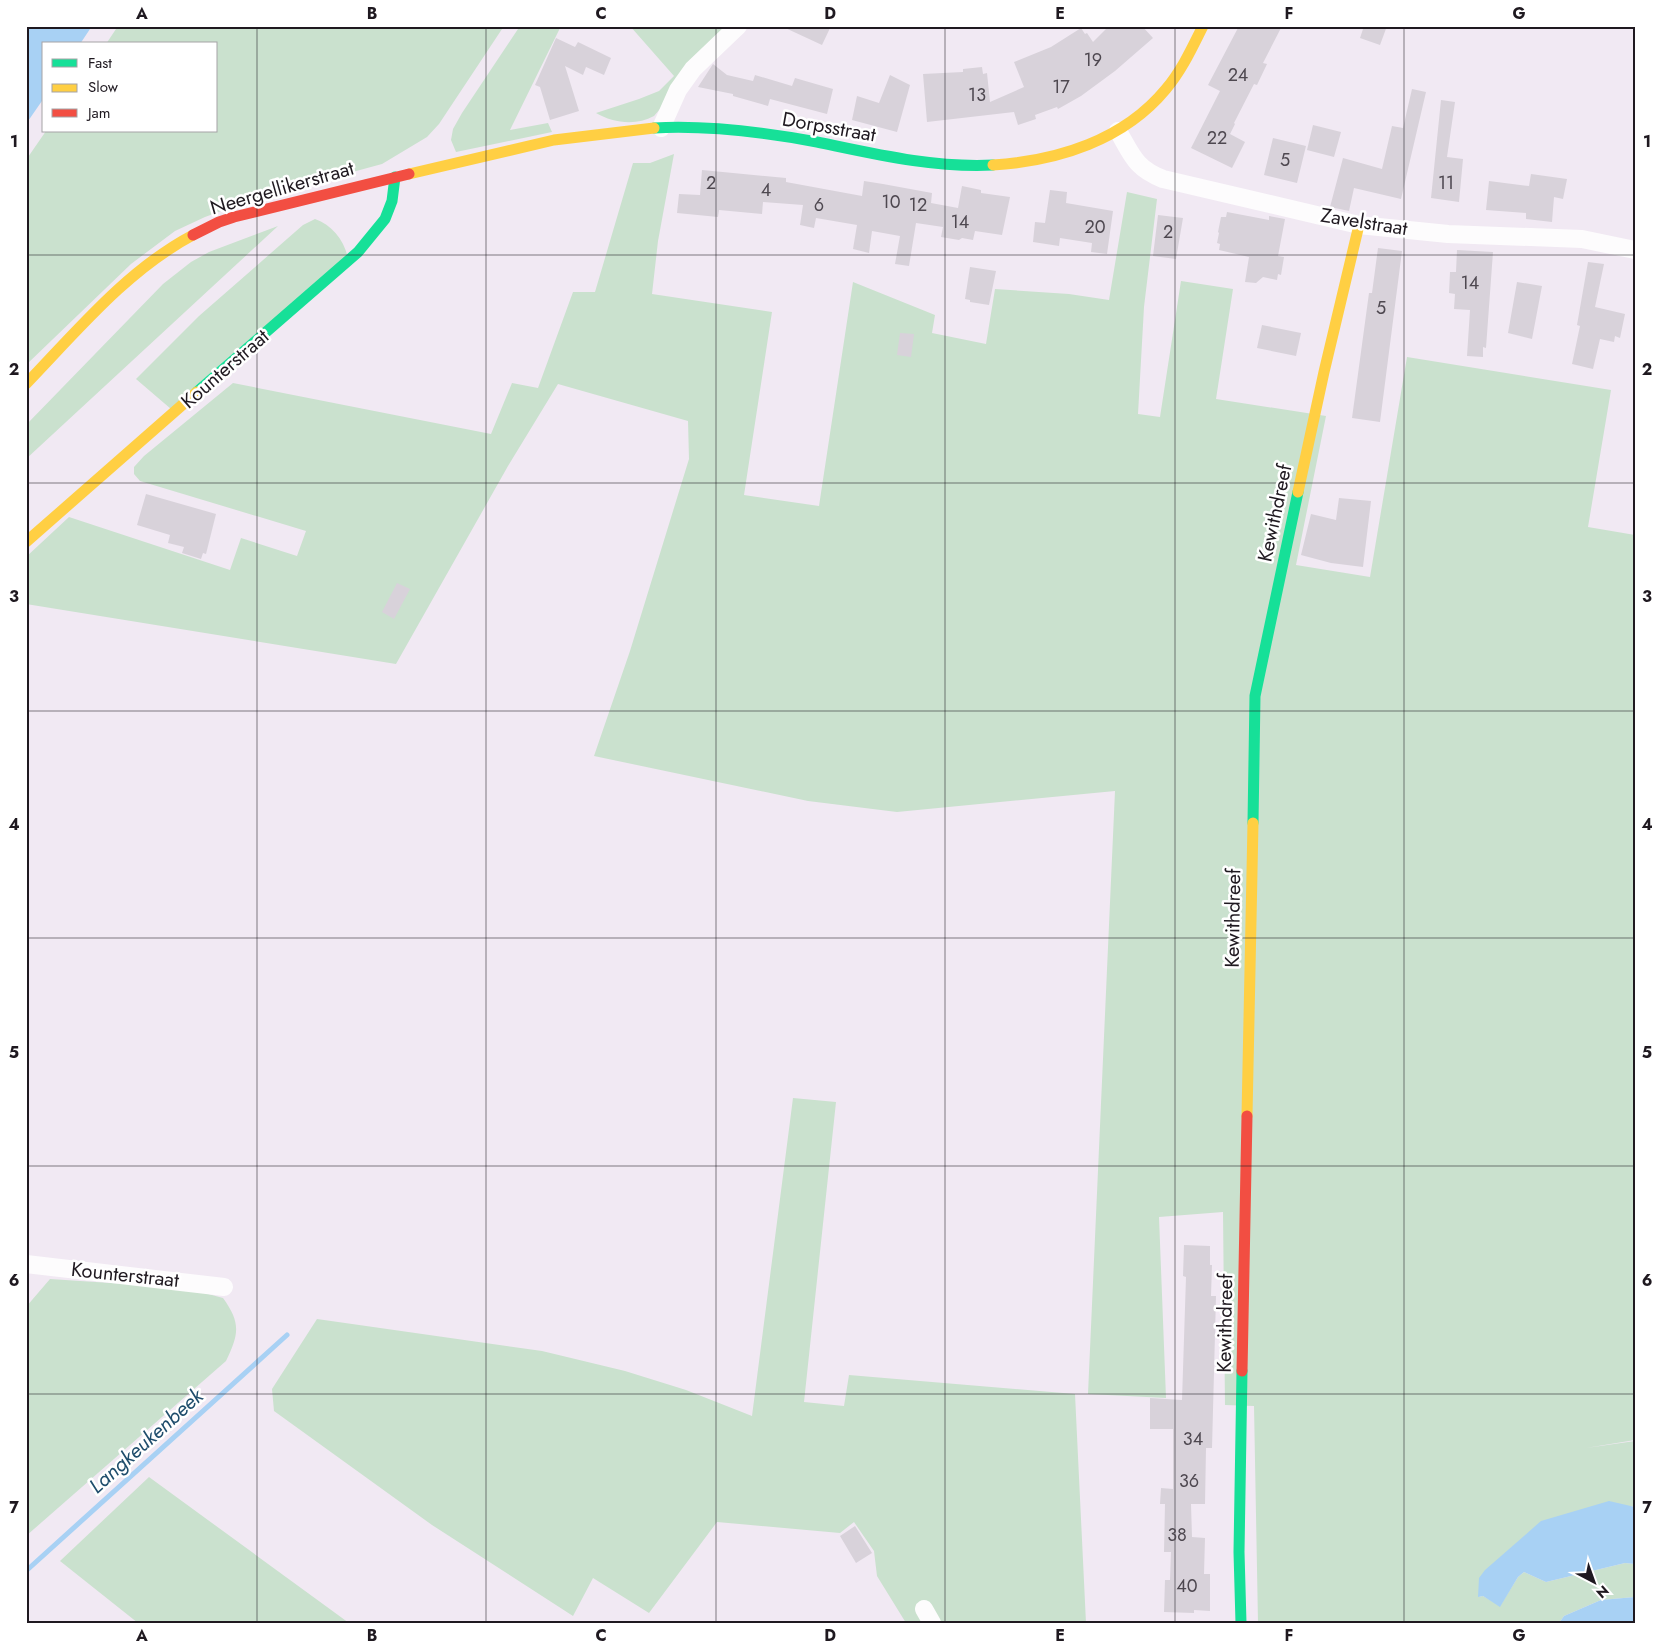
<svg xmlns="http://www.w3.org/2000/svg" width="1661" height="1649" viewBox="0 0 1661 1649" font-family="Jost,sans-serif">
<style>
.green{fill:#cae1ce}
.water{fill:#a8d1f4}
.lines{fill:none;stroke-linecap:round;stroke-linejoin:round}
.stream{stroke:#a8d1f4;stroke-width:5}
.building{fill:#d8d2da}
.street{stroke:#fdfcfd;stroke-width:18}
.fast{stroke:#16e098;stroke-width:11}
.slow{stroke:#ffcf43;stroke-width:11}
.jam{stroke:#f24e42;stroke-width:11}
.grid{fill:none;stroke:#1f1920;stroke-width:1;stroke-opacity:0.55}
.labels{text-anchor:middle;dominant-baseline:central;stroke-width:5;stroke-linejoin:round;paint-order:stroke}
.number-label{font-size:18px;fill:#4e4850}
.street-label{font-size:20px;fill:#1f1920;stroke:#fff}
.water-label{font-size:21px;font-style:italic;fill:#1f4d6c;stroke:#fff}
.neatline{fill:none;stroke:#1f1920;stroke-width:2}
.grid-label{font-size:16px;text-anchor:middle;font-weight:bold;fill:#1f1920}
</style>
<rect width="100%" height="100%" fill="#f1e9f3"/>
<path class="green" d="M118,26h386l-65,98 -12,13 -45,27 -125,34 -52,19 -30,14 -44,33 -105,101v-205l20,-29h170v-87h-110z
M520,26h41l-51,104 38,-7 4,9 -96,20 -5,-12 2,-11 9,-16z
M630,26h101l-77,90c-18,10 -41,7 -58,-3l43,-14 20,-8 15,-15z
M674,154l-16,87 -6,53 120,18 -28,183 75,11 34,-224 82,33 -3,18 54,11 9,-55 74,5 40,6 18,-108 30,7 -13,108 -6,107 22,3 21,-136 52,8 -17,110 110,17 -30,149 74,12 37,-220 204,33 -23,137 47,8v905l-49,8 49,-7v66l-5,-1 -152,91 5,-1 17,10 18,-29 6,-5 22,10 79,-19 10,1v33l-34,3 -37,16 -5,7h-301l-4,-217 -29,-1 -2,-193 -64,5 7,181 -78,-4 27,-603 -218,21 -89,-11 -214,-45 36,-105 59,-192 -1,-38 -130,-37 -50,82 -112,198 -370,-60v-47l43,-40 161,53 11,-32 56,18 9,-25 -166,-50 -6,-7v-7l10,-11 89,-73 258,51 21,-51 26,5 35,-96h22l38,-129h17z
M315,219c17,6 29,21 33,39l-177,151 -35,-30 63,-63 104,-91z
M278,226l-252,233v-34l137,-141 28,-22 18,-10z
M793,1098l43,4 -32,300 40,4 5,-31 226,19 11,229h-180l-29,-47 -3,-25 -20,-29 -14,11 -123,-11 -68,91 -56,-35 -20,38 -141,-91 -158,-114 -2,-22 45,-70 225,32 83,20 61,19 66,26z
M50,1279l136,9 37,10c18,25 16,36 3,63l-200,175v-229z
M149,1477l200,146h-211l-78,-62z"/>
<path class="water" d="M26,26h66l-12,18h-36v54l-18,26z
M1609,1501l26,6v57l-10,-1 -79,19 -22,-10 -6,5 -18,30 -17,-11 -5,1 1,-19 6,-8 56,-49z
M1635,1597v26h-76l5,-7 37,-16z"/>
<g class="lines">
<path class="stream" d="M26,1571l261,-236"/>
</g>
<path class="building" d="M781,26h50l-9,19z
M1109,26h33l11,12 -38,33 -34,25 -23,13 -1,-2 -22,8 1,4 -18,6 -4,-13 -87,10 -4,-48 40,-2v-3l19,-2 1,7 4,-1 3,29 34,-15 -10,-25 37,-15 30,-19 4,6 2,-1 6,9z
M1239,26h43l-19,37 4,1 -10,21 -3,-1 -20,39 1,1 -5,10 15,8 -13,26 -41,-20 29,-57 -12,-6z
M1364,26h23l-7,19 -20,-7z
M556,38l19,9 3,-5 33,16 -7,17 -18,-8 -3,8 -18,-9 14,45 -29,9 -10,-33 -5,-2z
M713,64l14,11 26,6 2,-6 37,11 3,-8 38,11 -6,25 -57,-15 -2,7 -35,-10v-2l-35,-7z
M890,75l20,10 -13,47 -45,-12 5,-24 22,7z
M1412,89l14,3 -25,107 -47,-11 -5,23 -19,-4 13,-49 39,11 10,-43 11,2z
M1441,100l14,2 -8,55 16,2 -4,43 -28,-4z
M1313,125l28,7 -7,25 -27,-7z
M1273,138l33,8 -9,37 -33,-8z
M702,170l84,8v4l76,14 2,-15 19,3 49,9 -1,10 27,5 4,-22 19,4v3l29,4 -8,38 -27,-4 -2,9 -11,-2 -3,2 -18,-3 2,-10 -27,-4 -7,43 -14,-2 5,-28 -28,-5 -3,22 -16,-4 4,-24 -41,-7 -2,10 -14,-3 3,-20 -40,-3 -1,12 -43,-4 -1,7 -41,-4 2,-19 21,1z
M1531,174l36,5 -4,20 -9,-2 -2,25 -26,-3v-6l-40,-3 3,-29 40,5z
M1050,190l17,2 -1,11 47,8 -6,43 -16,-2 1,-9 -32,-5 -1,8 -26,-4 2,-20 10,1z
M1227,212l42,8v-4l16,3 -7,37 6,1 -3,18 -3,-1 -1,6 -14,-3 -7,6 -11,-1 4,-25 -30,-7 1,-6 -3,-1 2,-10 -1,-1 3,-15h5z
M1158,215l25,3 -7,41 -23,-3z
M1378,248l24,3 -22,171 -28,-4 17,-125h3z
M1457,250l36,2 -7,96 -3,-1v10l-16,-1 3,-46 -16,-1 1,-15 -6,-1 1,-21h6z
M1588,262l16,2 -9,43 30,7 -5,24 -5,-2 -1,6 -14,-3 -7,30 -21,-5 8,-38 -3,-1z
M970,267l26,4 -7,34 -19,-3v-2l-5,-1z
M1517,282l25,4 -10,53 -24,-6z
M1262,325l39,8 -5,23 -39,-8z
M900,333l14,1 -3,23 -14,-2z
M146,494l70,20 -10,40 -3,-1 -2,6 -19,-6 2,-6 -16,-4 2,-8 -33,-10z
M1339,498l32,3 -8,66 -32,-4 -30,-8 10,-41 25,6z
M397,583l13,6 -16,30 -12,-7z
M1184,1245l26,1v19h2l-1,31h5l-4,152h-6l-1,56h-14l1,33 13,1 -1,36h6v37l-16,-1v3l-30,-1 1,-32h5l1,-28h-7l1,-48h-5l1,-16 12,1v-60h-23v-31l32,2 4,-123 -3,-1z
M855,1526l17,27 -16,10 -16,-27z"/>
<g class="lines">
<path class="street" d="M661,128l17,-38 15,-21 45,-43
M1118,131c14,24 17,37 45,48l196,46 89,9 134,5 53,11
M26,1264l198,23
M924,1609l8,14"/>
<path class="fast" d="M654,128c54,-3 109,4 163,14 58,12 116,26 176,23
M197,392l161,-140 27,-33 7,-18 3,-24
M1253,823l2,-127 43,-204
M1241,1623l-2,-71 3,-181"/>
<path class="slow" d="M993,165c65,-4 131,-25 173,-76 16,-19 26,-41 37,-63
M409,174l145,-34 100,-12
M26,384c51,-53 101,-114 167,-149
M1298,492l26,-120 35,-147
M26,542l171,-150
M1247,1116l6,-293"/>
<path class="jam" d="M193,235l26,-13 15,-5 175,-43
M1242,1371l5,-255"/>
</g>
<path class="grid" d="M257,26v1597M486,26v1597M716,26v1597M945,26v1597M1175,26v1597M1404,26v1597M26,255h1609M26,483h1609M26,711h1609M26,938h1609M26,1166h1609M26,1394h1609"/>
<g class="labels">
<g class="number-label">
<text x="1093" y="60">19</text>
<text x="1238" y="75">24</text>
<text x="1061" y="87">17</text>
<text x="977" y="95">13</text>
<text x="1217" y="138">22</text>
<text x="1285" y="160">5</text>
<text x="711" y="183">2</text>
<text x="1446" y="183">11</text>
<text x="766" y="190">4</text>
<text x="891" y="202">10</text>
<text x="819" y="205">6</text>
<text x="918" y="205">12</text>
<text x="960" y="222">14</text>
<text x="1095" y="227">20</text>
<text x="1168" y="232">2</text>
<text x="1470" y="283">14</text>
<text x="1381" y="308">5</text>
<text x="1193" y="1439">34</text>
<text x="1189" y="1481">36</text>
<text x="1177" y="1535">38</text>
<text x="1187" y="1586">40</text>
</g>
<g class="street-label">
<text transform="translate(829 127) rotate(10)">Dorpsstraat</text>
<text transform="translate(282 188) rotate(-16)">Neergellikerstraat</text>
<text transform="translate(1364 222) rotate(9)">Zavelstraat</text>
<text transform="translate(225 369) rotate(-41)">Kounterstraat</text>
<text transform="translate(1275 513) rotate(-78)">Kewithdreef</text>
<text transform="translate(1233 918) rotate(-89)">Kewithdreef</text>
<text transform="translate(125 1275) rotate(6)">Kounterstraat</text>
<text transform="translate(1225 1323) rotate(-89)">Kewithdreef</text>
</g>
<g class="water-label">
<text transform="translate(146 1441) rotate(-42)">Langkeukenbeek</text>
</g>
</g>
<rect width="1661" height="1649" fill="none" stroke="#ffffff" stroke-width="55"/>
<rect x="42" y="42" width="175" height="90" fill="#ffffff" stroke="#a5a3a6"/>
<rect x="52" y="59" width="25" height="8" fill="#16e098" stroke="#a5a3a6"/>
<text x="88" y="68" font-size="15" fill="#1f1920">Fast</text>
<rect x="52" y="84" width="25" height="8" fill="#ffcf43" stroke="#a5a3a6"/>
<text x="88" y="92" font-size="15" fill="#1f1920">Slow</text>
<rect x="52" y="109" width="25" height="8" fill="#f24e42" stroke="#a5a3a6"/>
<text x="88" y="118" font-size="15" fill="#1f1920">Jam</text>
<g transform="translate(1594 1582) rotate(139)" stroke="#ffffff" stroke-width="4" paint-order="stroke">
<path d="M0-4L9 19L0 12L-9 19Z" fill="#1f1920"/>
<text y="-8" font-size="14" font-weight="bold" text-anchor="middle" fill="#1f1920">N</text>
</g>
<rect x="28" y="28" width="1606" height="1594" class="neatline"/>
<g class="grid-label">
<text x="142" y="19">A</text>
<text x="372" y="19">B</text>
<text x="601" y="19">C</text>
<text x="830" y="19">D</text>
<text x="1060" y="19">E</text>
<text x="1289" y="19">F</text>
<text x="1519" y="19">G</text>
<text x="14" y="147">1</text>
<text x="1647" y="147">1</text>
<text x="14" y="375">2</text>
<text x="1647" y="375">2</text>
<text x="14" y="602">3</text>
<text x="1647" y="602">3</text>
<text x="14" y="830">4</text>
<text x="1647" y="830">4</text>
<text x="14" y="1058">5</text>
<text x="1647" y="1058">5</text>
<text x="14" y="1286">6</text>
<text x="1647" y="1286">6</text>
<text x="14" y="1513">7</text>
<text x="1647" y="1513">7</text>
<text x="142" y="1641">A</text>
<text x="372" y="1641">B</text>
<text x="601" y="1641">C</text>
<text x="830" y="1641">D</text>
<text x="1060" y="1641">E</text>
<text x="1289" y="1641">F</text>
<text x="1519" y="1641">G</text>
</g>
</svg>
